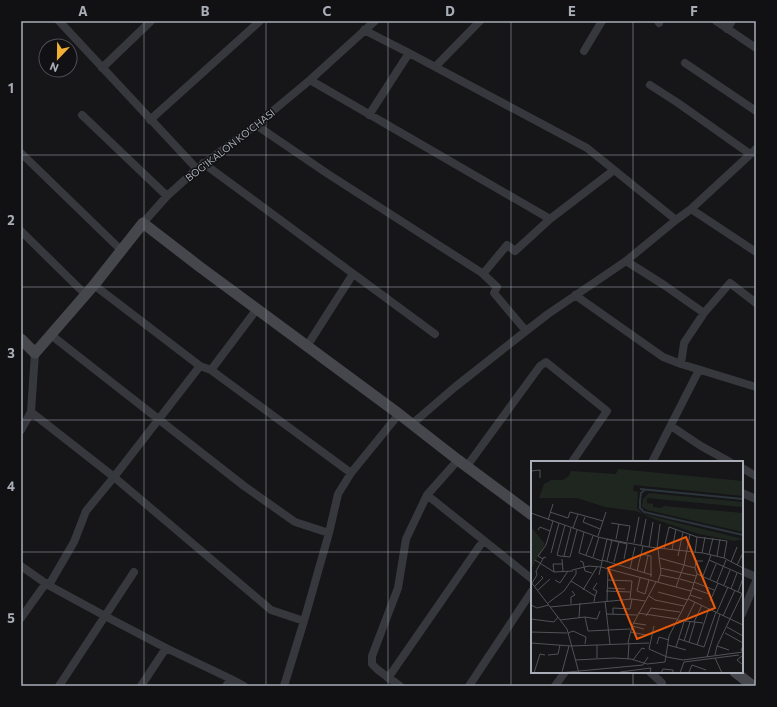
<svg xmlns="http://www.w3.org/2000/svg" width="777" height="707" viewBox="0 0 777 707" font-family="Commissioner,sans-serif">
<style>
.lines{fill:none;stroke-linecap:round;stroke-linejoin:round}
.street{stroke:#37383d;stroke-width:8}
.secondary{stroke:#45474d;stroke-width:11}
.grid{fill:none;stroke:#a8adb8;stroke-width:1;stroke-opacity:0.55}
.labels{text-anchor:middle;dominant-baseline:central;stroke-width:3;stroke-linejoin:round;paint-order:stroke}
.street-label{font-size:10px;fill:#a8adb8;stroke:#111113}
.inset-river{fill:none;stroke:#2c353c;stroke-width:2}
.inset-road{fill:none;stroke:#505258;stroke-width:1}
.view{fill:#e8590c;fill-opacity:0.15;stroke:#e8590c;stroke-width:2}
.inset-edge{fill:none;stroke:#a8adb8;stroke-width:2}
.neatline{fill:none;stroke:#a8adb8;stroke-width:1.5}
.grid-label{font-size:13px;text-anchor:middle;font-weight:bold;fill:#a8adb8}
</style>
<rect width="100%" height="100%" fill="#161618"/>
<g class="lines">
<path class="street" d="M59,21l138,148
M658,21l1,2
M716,21l40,27
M727,29l5,-8
M364,30l45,23 178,95 89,72
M584,51l18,-30
M685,63l71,48
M435,67l45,-46
M102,68l49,-47
M310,80l240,139 64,-49
M650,85l28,18 72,51
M82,115l85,81
M369,115l40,-62
M150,120l110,-99
M256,125l72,49 154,99 15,14 -3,6 32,38
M21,153l100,97
M203,163l232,171
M691,209l65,43
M143,223l24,-27 30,-27 59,-44 54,-45 65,-59
M21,231l65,64
M626,261l38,24 40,28
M483,274l24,-29 8,6 35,-32
M94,285l106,81
M575,295l88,62 18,7 75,23
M257,309l-46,61 -11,-4 -86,111 157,133 33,11 -20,65
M51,335l193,151 51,36 34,11
M307,346l46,-72
M681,364l3,-21 20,-30 26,-30 26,20
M211,370l140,103
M412,424l43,-37 71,-56 22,-17 78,-53 50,-41 15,-11 65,-60
M671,426l30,20 29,16
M21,430l10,-18
M652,462l47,-92
M467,466l73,-100 6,-4 61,49 -35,51
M742,468l14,8
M742,493l14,6
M427,495l105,84
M21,566l27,19 57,31 61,32 65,31 13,7
M742,571l14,6
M742,614l14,-33
M21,618l25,-35 3,2 25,-43 12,-31 28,-34 -83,-65 4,-59
M304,621l25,-88 9,-39 13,-21 48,-59
M650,672l12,11v3
M388,678l95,-137
M59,686l75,-114
M141,686l25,-38
M226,686l5,-7
M400,686l-22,-16 -6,-6v-8l26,-68 8,-49 21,-44 31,-35
M469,686l63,-95
M555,686l10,-14"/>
<path class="secondary" d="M21,339l14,14 59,-68 49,-62 57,44 199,147 59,46 74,55
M735,672l18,14"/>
</g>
<path class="grid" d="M144,21v665M266,21v665M388,21v665M511,21v665M633,21v441M21,155h735M21,287h735M21,420h735M21,552h511M742,552h14M633,672v14"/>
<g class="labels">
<g class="street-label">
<text transform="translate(230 145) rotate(-38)">BOG'IKALON KO'CHASI</text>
</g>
</g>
<g transform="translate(531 461)">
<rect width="212" height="212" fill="#161618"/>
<path d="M87,8l125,12v15l-109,-11 -1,6 5,1 -1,16 6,6 100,25 -9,2 -35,-7 -45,-15 -18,-8 -31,-4 -28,-9h-38l5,-14 7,-4h12l6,-4 2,-5 45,3zM118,32l94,9v5l-96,-9v5l6,1v3l8,1 3,-2 79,7v19l-96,-22 -5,-3 1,-8zM0,66l14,17 -14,25z" fill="#1e261f"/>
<path class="inset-river" d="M109,28l103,10M115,28l-5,4 -1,8v7l4,4 99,23"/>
<path class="inset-road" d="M0,10l9,-1v8M19,51l18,6 2,-6 8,2M0,52l67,24 29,7 -3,15M54,56l-2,5 17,7M17,59l5,-16M80,62l19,3 -3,15M34,64l-8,30 3,1 10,1 7,-27M42,67l5,-14 25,7M7,69l2,-3 10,4M53,71l-5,21 23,8M159,73l-6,31 11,3 2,6M67,75l8,-24M76,78l42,8 54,6 21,5 19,10M85,78l3,-15M103,82l5,-26M110,84l5,-26M118,86l4,-25M126,87l3,-24M127,87l1,10 25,7 -8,22M133,88l5,-22 28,10 30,4 -3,17M141,89l4,-21M20,92l8,-30M164,92l2,-16M171,92l3,-16M110,93l10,2v21M178,93l4,-16M55,94l7,-19M33,95l7,-28M147,95l5,-24M186,95l3,-17M62,96l6,-20M12,98l-5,-3 8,-11 7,-24M31,98l1,12M4,99l19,12 19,-1M71,99l50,15M178,99l34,15M49,100l3,1 2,9 7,2M76,100l5,-21M83,101l5,-20M200,101l6,-15M206,104l6,-12M129,107l36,8M164,107l1,-7h7M99,108l5,-22M41,109l17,-4 12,1 90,24M106,110l6,-25M23,111l-1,-8h9M113,112l4,-17M166,113l46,20M68,114l8,-36M129,114l19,4M172,115l8,-21M109,117l-3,13 8,3 4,-14M149,118l14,4M179,118l6,-15M24,119l5,3 8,-12M77,119l24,1M40,120l24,15 -1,6M0,121l36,47 12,44M127,121l3,-10 -2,-14M163,121l20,8M186,121l9,-22M1,122l5,-8 -1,-4 8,-14 2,1M193,124l6,-15M4,125l8,-8 -2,-2M76,127l18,1M161,127l17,6M200,128l6,-16M7,129l12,-11M52,129l14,-23M75,130l24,1M127,131l30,8M207,131l5,-14M159,134l12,4M64,135l2,-5 -4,-2 4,-6M118,135l6,4 29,6M99,138l2,-18M157,138l55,26M74,140l5,43M76,140l1,-32M179,140l8,-18M17,142l16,-12 12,-17v-4M40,143v-7l4,-2 -3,-4M0,144l6,3 12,-3M19,146l82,-8 13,2M186,151l11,-25M107,152l39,6M75,153l31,1M82,153v-6l17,1 2,-10M115,155l5,-8 29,4M192,155l12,-26M54,156l3,14 42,-2M48,157l1,-15M0,158l23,3 4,-5M29,159l25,-3 12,2 3,-8M146,159l26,3M154,161l10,-20M163,161l8,-17M102,162l13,2M101,165l12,3M123,165l-5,23 18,8 16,3 60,-8 -2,-2 2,-4M196,166l16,9M0,171l36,1M99,171l16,3M37,172l5,-2 13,6 -1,7M194,172l18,10M148,178l25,8M153,180l6,-19M158,181l6,-20M0,182l40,3M97,182l4,-17 24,-44M126,183l2,-7 10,3M66,184v13M137,184l18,5M166,184l12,-37M40,185l78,-3M186,185l12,4M145,186l8,-25M173,186l12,-35M17,194l10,-1 2,-9M184,194l2,-9 25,-52M212,194l-6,5 6,5M176,196l13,-43M184,197l7,15M97,198l1,-16M44,199l39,-2 17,1 16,5 18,-2 4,-26 21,-41 7,-21M102,199l9,-12 3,1M31,211l7,-26M89,211l31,-4 -1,5M158,211l3,-7 14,5M3,212l6,-19 5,1M27,212l85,-8 5,-8M130,212l2,-4 10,1v3M149,212l4,-11 55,-7"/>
<path class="view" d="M155,76l29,71 -78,31 -29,-71z"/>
<rect width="212" height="212" class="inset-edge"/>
</g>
<rect width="777" height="707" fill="none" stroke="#111113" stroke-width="44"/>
<g transform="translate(58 58) rotate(202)"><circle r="19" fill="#111113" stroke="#4d4f55"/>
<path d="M0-3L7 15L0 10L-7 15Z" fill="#f2b134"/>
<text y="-6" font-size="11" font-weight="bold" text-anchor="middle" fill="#a8adb8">N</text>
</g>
<rect x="22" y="22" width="733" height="663" class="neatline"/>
<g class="grid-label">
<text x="83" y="16">A</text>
<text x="205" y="16">B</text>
<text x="327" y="16">C</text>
<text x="450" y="16">D</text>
<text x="572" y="16">E</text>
<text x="694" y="16">F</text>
<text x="11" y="93">1</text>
<text x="11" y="225">2</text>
<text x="11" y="358">3</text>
<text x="11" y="491">4</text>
<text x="11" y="623">5</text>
</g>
</svg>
